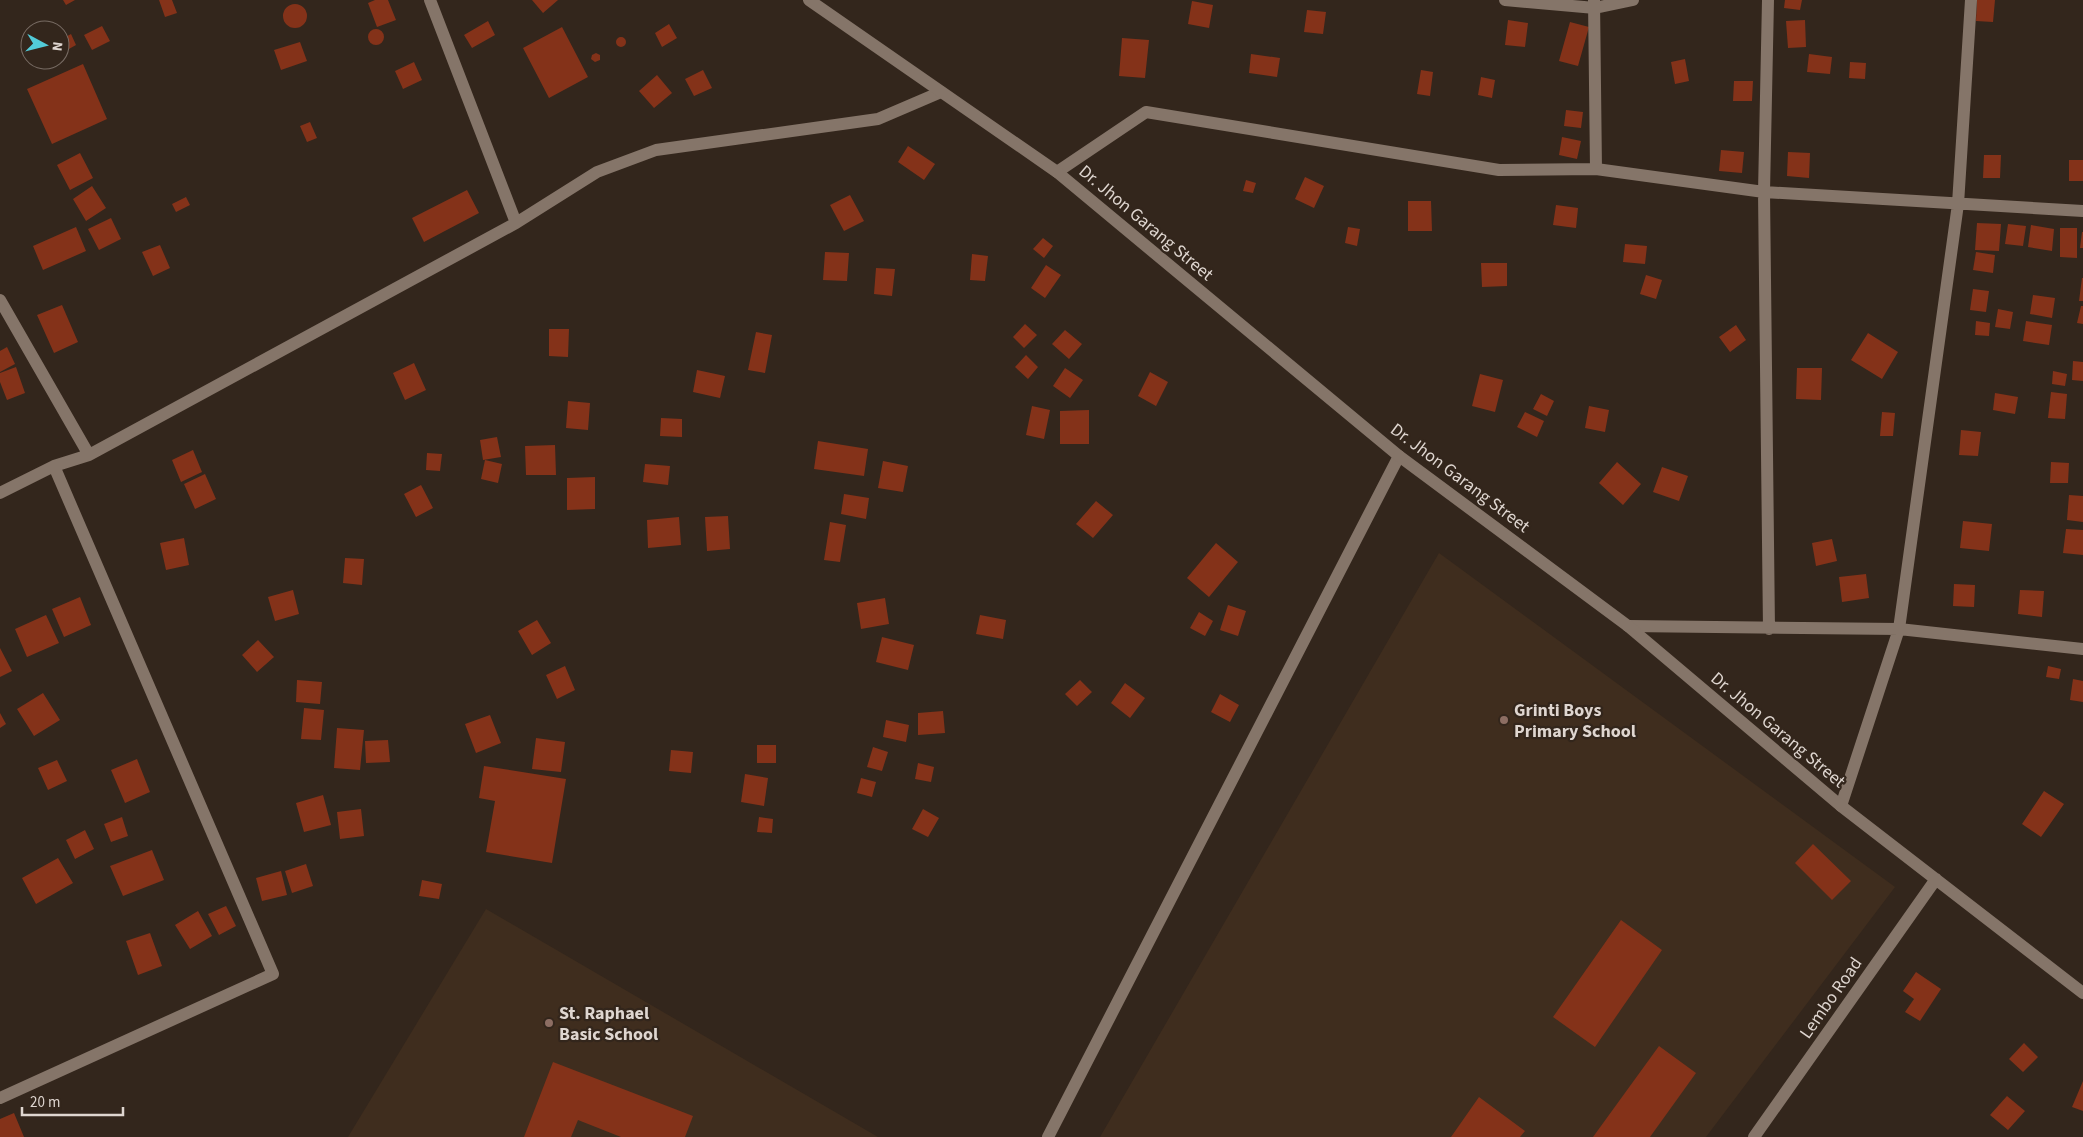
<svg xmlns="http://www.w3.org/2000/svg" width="2083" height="1137" viewBox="0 0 2083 1137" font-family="'Source Sans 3',sans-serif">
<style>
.built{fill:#3f2d1e}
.building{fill:#843219}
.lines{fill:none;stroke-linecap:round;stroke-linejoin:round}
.street{stroke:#857569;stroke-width:12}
.secondary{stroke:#857569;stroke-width:12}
.education-dot{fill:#8d6e63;stroke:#33261c;stroke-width:2}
.labels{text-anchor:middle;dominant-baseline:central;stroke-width:4.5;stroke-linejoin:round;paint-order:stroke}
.street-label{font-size:18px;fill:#dfd6d0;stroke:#33261c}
.poi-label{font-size:18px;font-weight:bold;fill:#dfd6d0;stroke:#33261c;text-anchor:start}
</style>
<rect width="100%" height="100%" fill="#33261c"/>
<path class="built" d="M1439,553l456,334 -189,250h-606z
M486,909l392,228h-530z"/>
<path class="building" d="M63,0h12l-9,5z
M159,0h13l5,13 -12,4z
M375,0h13l8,20 -19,7 -9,-24z
M532,0h26l-15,13z
M1785,0h17l-2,10 -16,-2z
M1977,0h18l-2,22 -17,-1z
M1192,1l21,4 -4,23 -21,-4z
M283 16a12 12 0 1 1 24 0a12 12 0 1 1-24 0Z
M1307,10l19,2 -3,22 -19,-2z
M1508,20l20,3 -3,24 -20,-2z
M1805,20l1,27 -18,1 -2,-27z
M488,21l7,14 -23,13 -8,-13z
M1570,22l19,5 -11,39 -19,-5z
M669,24l8,14 -15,9 -7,-14z
M102,26l8,15 -18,9 -8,-15z
M562,27l26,50 -39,21 -26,-50z
M368 37a8 8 0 1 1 16 0a8 8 0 1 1-16 0Z
M71,34l5,11 -16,9v-14z
M616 42a5 5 0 1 1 10 0a5 5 0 1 1-10 0Z
M1122,38l27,2 -4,38 -26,-2z
M300,42l7,19 -26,9 -7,-20z
M596,53l4,2v5l-5,2 -4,-3 1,-4z
M1251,54l29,4 -3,19 -28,-4z
M1809,54l23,3 -2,17 -23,-2z
M1685,59l4,22 -14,3 -4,-22z
M35,60h14l-11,6z
M414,62l8,18 -19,9 -8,-18z
M1850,62l16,1 -1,16 -16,-1z
M83,64l24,55 -55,25 -25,-55z
M703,70l9,18 -18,8 -9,-17z
M1421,70l12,2 -3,24 -13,-2z
M657,75l15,18 -18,15 -15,-17z
M1481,77l14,3 -3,18 -14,-3z
M1734,81h19l-1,20h-19z
M1566,110l17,2 -2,16 -17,-2z
M310,122l7,16 -10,4 -7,-16z
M1562,137l19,4 -4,18 -18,-4z
M908,146l27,18 -11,16 -26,-18z
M1721,150l23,2 -2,21 -23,-2z
M1788,152l22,1 -1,25 -22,-2z
M80,153l13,25 -23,12 -13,-25z
M1984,155h17l-1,23h-17z
M2069,160h14v21h-14z
M1305,177l19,9 -10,22 -19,-9z
M1246,180l10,3 -3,10 -10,-2z
M92,186l14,22 -20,13 -13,-22z
M467,190l12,23 -55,29 -12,-24z
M850,195l14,26 -20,10 -14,-26z
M186,197l4,8 -14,7 -4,-8z
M1408,201h23l1,30h-24z
M1556,205l22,3 -2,20 -23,-3z
M111,218l10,21 -22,11 -11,-21z
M1977,223l24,1 -2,27 -24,-1z
M2008,224l18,2 -3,20 -18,-2z
M2031,225l23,4 -2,22 -24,-4z
M76,227l10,24 -43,19 -10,-24z
M1348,227l12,2 -3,17 -12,-3z
M2060,228h17v30l-17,-1z
M2082,232h1v16h-3z
M1043,238l10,8 -9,12 -11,-9z
M1625,244l22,2 -2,18 -22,-2z
M160,245l10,23 -17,8 -11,-24z
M825,252l24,1 -2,28 -24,-1z
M1976,252l19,3 -2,18 -20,-3z
M972,254l16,2 -3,25 -15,-1z
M1481,263h26v23l-25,1z
M1046,265l15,10 -16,23 -14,-10z
M876,268l19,1 -3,27 -18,-2z
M1646,275l16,5 -6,19 -16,-5z
M2082,278h1v23h-4z
M1973,289l16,2 -3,21 -16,-2z
M2033,295l22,3 -3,20 -22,-4z
M62,305l16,37 -24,11 -17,-38z
M2081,306h2v18l-6,-1z
M1998,309l15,3 -3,17 -15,-2z
M1976,321l14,2 -1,13 -14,-1z
M2026,321l26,4 -3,20 -26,-4z
M1025,324l12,11 -13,13 -11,-11z
M1736,325l10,15 -16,12 -11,-15z
M549,329h20l-1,28 -19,-1z
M1065,330l17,14 -13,15 -17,-15z
M756,332l16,3 -7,38 -17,-3z
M1868,333l30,19 -16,27 -31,-19z
M7,347l8,17 -15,8v-21z
M1026,355l12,12 -10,12 -13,-12z
M2073,361l10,1v19l-11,-1z
M414,363l12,27 -21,10 -12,-27z
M16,367l9,26 -18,7 -7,-18v-9z
M1065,368l18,12 -13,18 -17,-12z
M1797,368h25l-1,32 -25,-1z
M697,370l28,6 -5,22 -27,-6z
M2053,371l14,3 -2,12 -13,-2z
M1150,372l18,10 -12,24 -18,-10z
M1480,374l23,6 -8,32 -23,-6z
M2051,392l16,2 -2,25 -17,-1z
M1995,393l23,4 -3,17 -22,-4z
M1541,394l13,7 -7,15 -14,-7z
M568,401l22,2 -2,27 -22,-2z
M1032,406l18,4 -6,29 -18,-4z
M1589,406l20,4 -4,22 -20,-4z
M1089,410v34h-29v-33z
M1525,412l19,9 -7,16 -20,-10z
M1882,412l13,1 -2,23h-13z
M661,418l21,1v18l-22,-1z
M1961,430l20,2 -3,24 -19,-1z
M497,437l4,20 -18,3 -3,-20z
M818,441l50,8 -4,27 -50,-7z
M555,445l1,30h-30l-1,-29z
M193,450l9,22 -21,10 -9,-22z
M427,453l15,1 -2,17 -14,-1z
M485,460l17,4 -4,19 -17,-4z
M883,461l25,5 -5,26 -25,-4z
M1617,462l24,22 -18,21 -24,-22z
M2051,462l18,1 -1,20h-18z
M645,464l25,2 -2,19 -25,-3z
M1662,467l26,9 -9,25 -26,-9z
M205,474l11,25 -21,10 -11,-25z
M595,477v32l-28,1v-32z
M421,485l12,23 -17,9 -12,-23z
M844,494l25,4 -3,21 -25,-5z
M2069,495l14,1v26l-16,-2z
M1096,501l17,14 -20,23 -17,-14z
M728,516l2,33 -23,2 -2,-34z
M679,517l2,28 -33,3 -1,-28z
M1963,521l29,3 -3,27 -29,-3z
M830,522l16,3 -6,37 -16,-2z
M2066,529l17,1v25l-20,-2z
M184,538l5,27 -23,5 -6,-27z
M1832,539l5,22 -21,5 -4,-23z
M1216,543l22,19 -29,35 -22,-19z
M345,558l19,1 -2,26 -19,-2z
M1866,574l3,24 -27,4 -3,-25z
M1954,584l21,1 -1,22 -21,-1z
M293,590l6,24 -24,7 -7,-24z
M2020,590l24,1 -2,26 -24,-3z
M80,597l11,28 -27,12 -12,-28z
M885,598l4,26 -28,5 -4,-26z
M1228,605l18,6 -8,25 -18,-6z
M1199,612l14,9 -8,15 -15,-8z
M46,615l13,28 -32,14 -12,-28z
M980,615l26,5 -3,19 -27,-5z
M537,620l14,23 -19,12 -14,-24z
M882,637l32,8 -6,25 -32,-8z
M258,640l16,17 -17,15 -15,-17z
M0,648l12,23 -12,6z
M565,666l10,24 -18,9 -11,-24z
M2048,666l13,3 -2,10 -13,-2z
M2073,679l10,2v21l-13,-2z
M297,680l25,2 -2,22 -24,-2z
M1080,680l12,12 -15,14 -12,-12z
M1125,683l20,15 -15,20 -19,-15z
M43,693l17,27 -26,16 -17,-27z
M1220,694l19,11 -9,17 -19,-10z
M304,708l20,2 -3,30 -20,-1z
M943,711l2,22 -27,2v-22z
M0,713l6,11 -6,4z
M490,715l11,28 -25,10 -11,-29z
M886,720l23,5 -3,17 -23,-5z
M337,728l27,2 -4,40 -26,-2z
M536,738l29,4 -4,30 -29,-3z
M388,740l2,22 -24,1 -1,-22z
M757,745h19v18h-19z
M873,747l15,5 -6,19 -15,-4z
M671,750l22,2 -2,21 -22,-2z
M137,759l13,33 -25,11 -14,-33z
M57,760l10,21 -19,9 -10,-22z
M918,763l16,4 -3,15 -16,-3z
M484,766l82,13 -14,84 -66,-11 9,-51 -16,-3z
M745,774l23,4 -4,28 -23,-4z
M861,778l15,4 -4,15 -15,-4z
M2044,791l20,13 -23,33 -19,-13z
M323,795l8,30 -27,7 -8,-29z
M361,809l3,27 -24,3 -3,-27z
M923,809l16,9 -11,19 -16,-8z
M122,817l6,19 -17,6 -7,-18z
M759,817l14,2 -1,14 -15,-1z
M85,830l9,19 -19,10 -9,-19z
M1813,844l38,37 -19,19 -37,-37z
M152,850l12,30 -41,16 -13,-30z
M58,858l15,25 -37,21 -14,-26z
M306,864l7,22 -21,7 -7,-22z
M281,871l6,24 -25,6 -6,-23z
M422,880l20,4 -3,15 -20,-3z
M226,906l10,20 -17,9 -11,-21z
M198,911l14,25 -22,13 -15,-24z
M1621,920l41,30 -67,97 -42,-30z
M150,933l12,33 -24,9 -12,-34z
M1916,972l25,17 -21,32 -15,-9 9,-13 -11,-8z
M2024,1043l14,14 -15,15 -14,-13z
M1659,1046l37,27 -46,64h-57z
M553,1062l140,54 -8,21h-64l-43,-17 -7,17h-47z
M2083,1081v30l-11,-4z
M2007,1096l18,15 -17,19 -18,-15z
M1479,1097l46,34 -5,6h-69z
M14,1113l10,24h-24v-18z"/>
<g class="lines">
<path class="street" d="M430,0l86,223
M1505,0l90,8 38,-8
M1594,0l2,169
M1768,0l-4,192 5,437
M1057,172l89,-60 353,58 97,-1 168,23 319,19
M0,300l89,155
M0,493l54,-27 35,-11 427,-232 81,-51 59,-22 222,-31 63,-27
M1628,626l271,3 184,20
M1841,806l58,-177 59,-425 13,-204
M0,1098l273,-124 -219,-508
M1048,1137l351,-681"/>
<path class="secondary" d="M809,0l248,172 342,284 229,170 213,180 242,187
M1754,1137l182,-258"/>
</g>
<g class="education-dot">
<circle cx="1504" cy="720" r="5"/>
<circle cx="549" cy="1023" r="5"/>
</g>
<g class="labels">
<g class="street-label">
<text transform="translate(1146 223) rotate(40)">Dr. Jhon Garang Street</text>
<text transform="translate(1460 478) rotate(37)">Dr. Jhon Garang Street</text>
<text transform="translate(1778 730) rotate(40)">Dr. Jhon Garang Street</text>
<text transform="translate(1831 998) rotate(-55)">Lembo Road</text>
</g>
<g class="poi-label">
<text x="1514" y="710">Grinti Boys<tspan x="1514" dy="21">Primary School</tspan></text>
<text x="559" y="1013">St. Raphael<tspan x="559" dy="21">Basic School</tspan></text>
</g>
</g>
<g transform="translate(45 45) rotate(97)"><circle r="24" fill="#33261c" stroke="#786c64"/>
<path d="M0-4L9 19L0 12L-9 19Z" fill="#52cbd8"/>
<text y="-8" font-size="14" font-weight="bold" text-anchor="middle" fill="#dfd6d0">N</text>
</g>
<path d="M22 1107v8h101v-8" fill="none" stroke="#dfd6d0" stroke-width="2.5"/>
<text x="30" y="1107" font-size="15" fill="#dfd6d0" stroke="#33261c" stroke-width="4" paint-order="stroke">20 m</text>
</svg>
